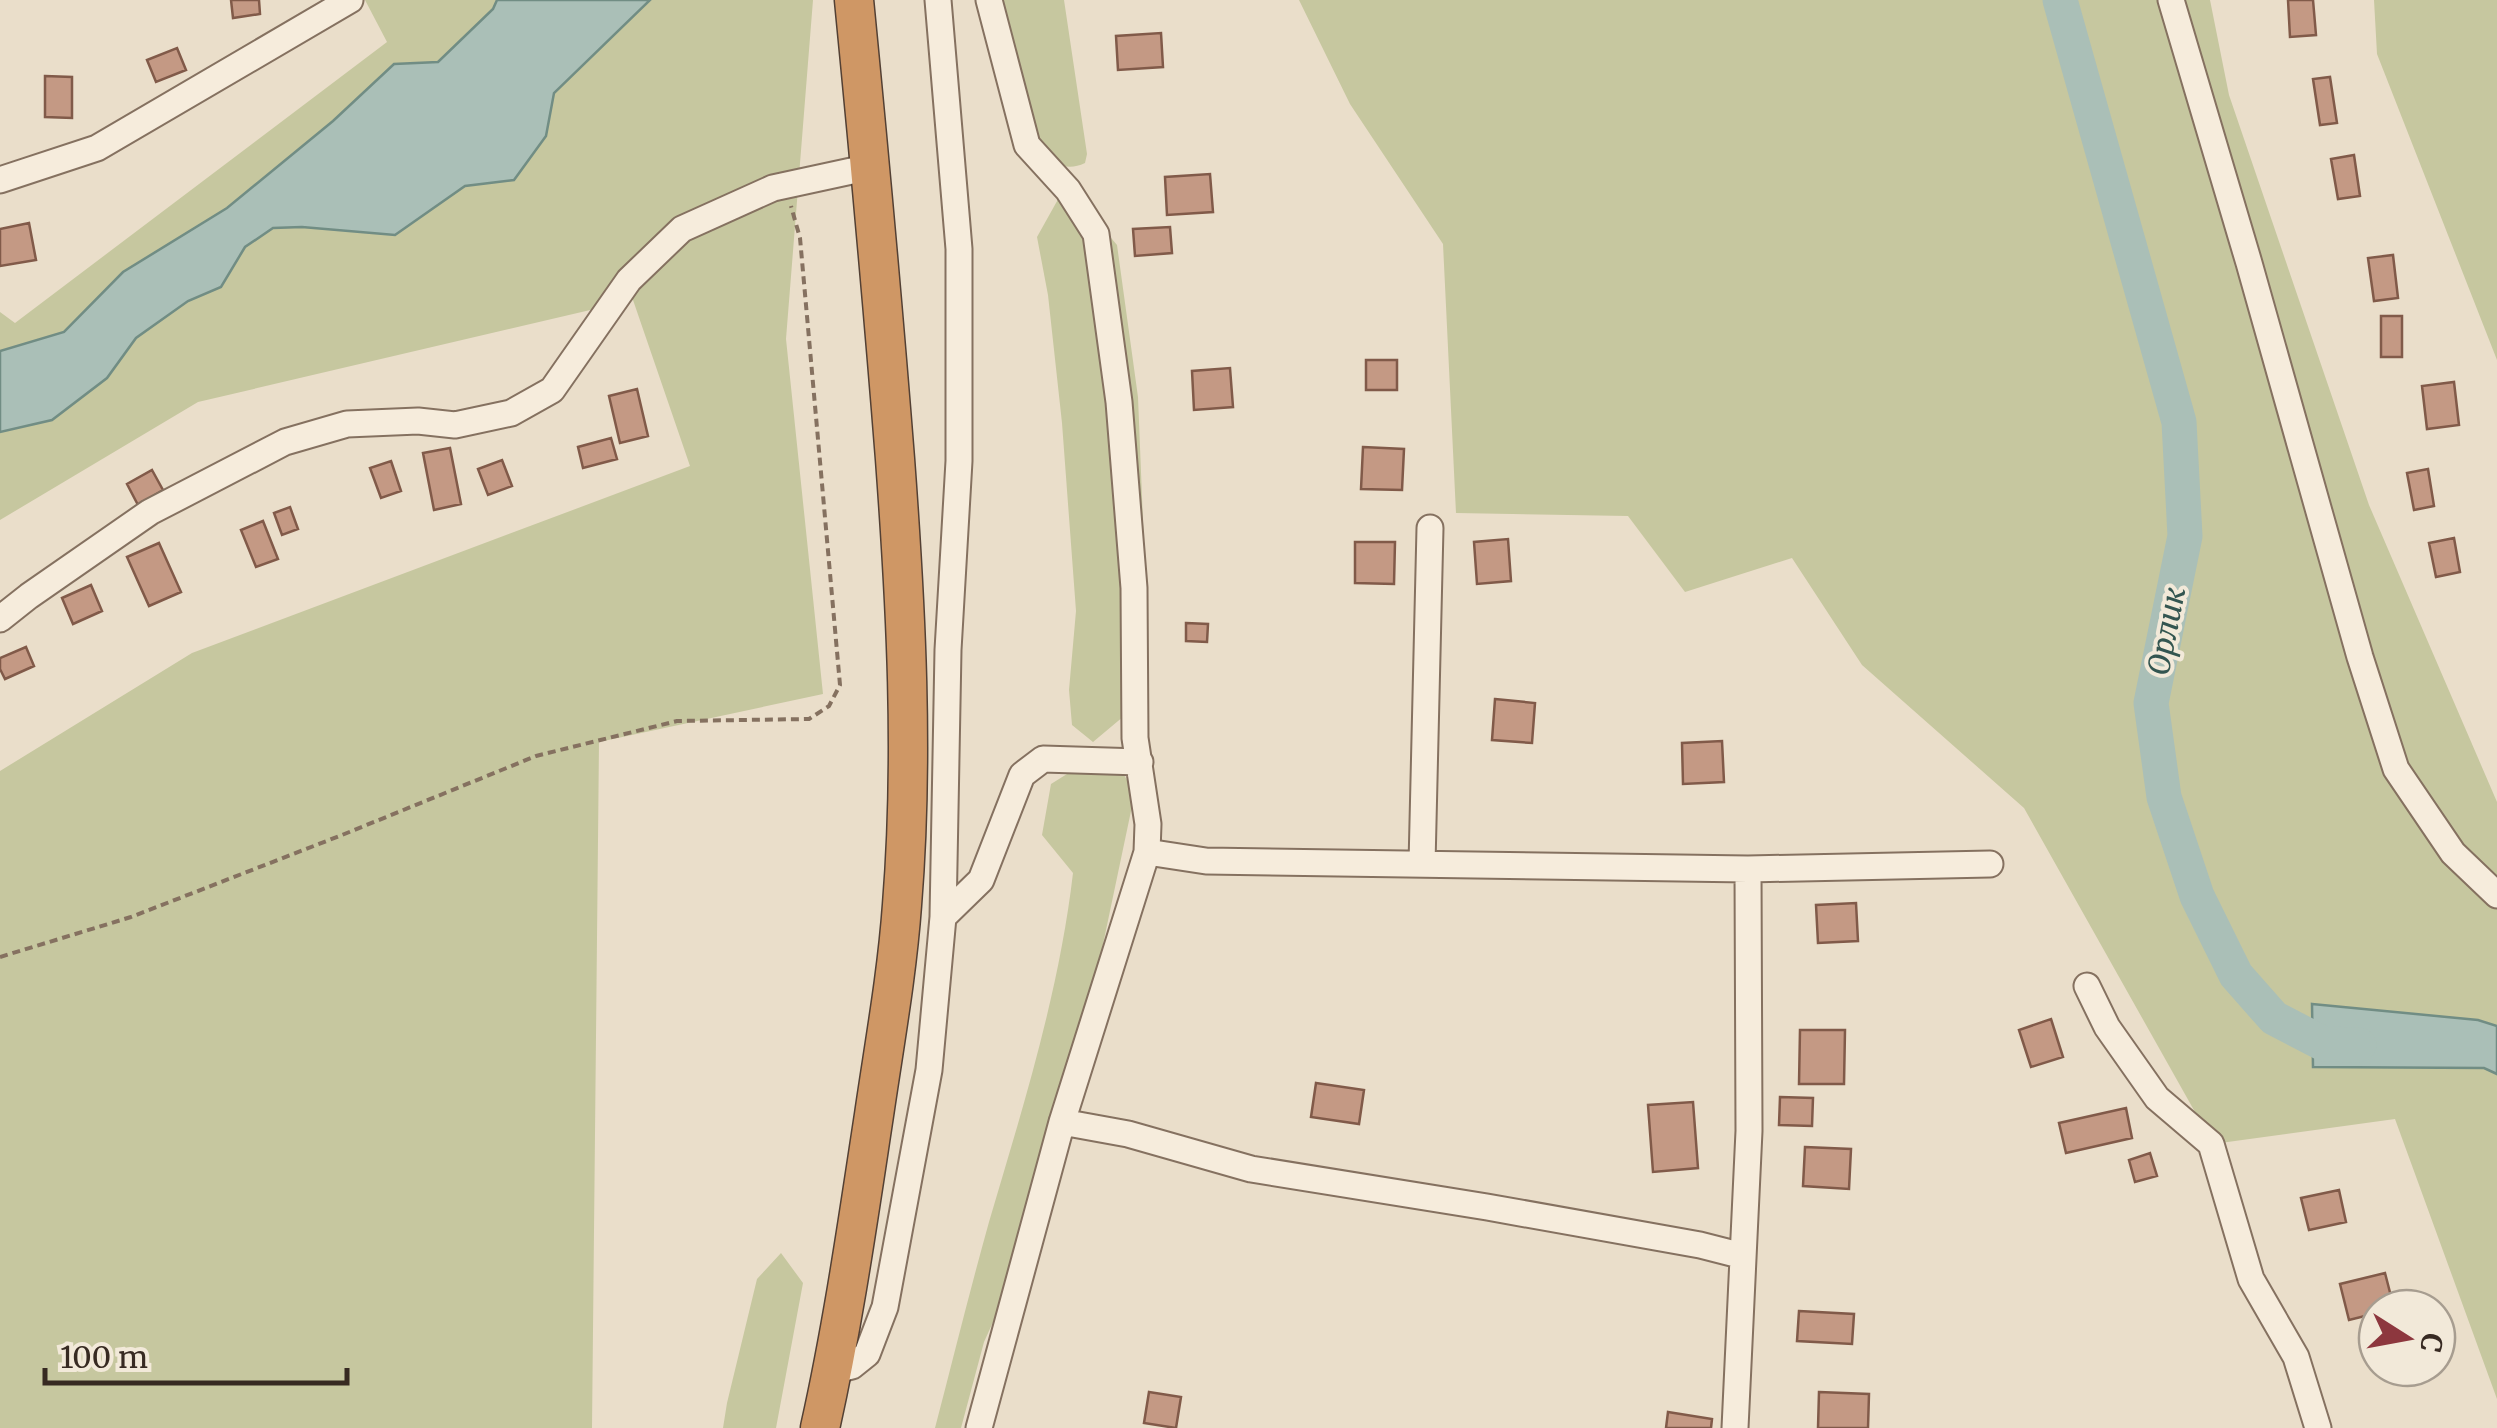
<svg xmlns="http://www.w3.org/2000/svg" width="2497" height="1428" viewBox="0 0 2497 1428" font-family="Merriweather,serif">
<style>
.green{fill:#c6c79f}
.water{fill:#aabfb7;stroke:#718d84;stroke-width:2.5}
.lines{fill:none;stroke-linecap:round;stroke-linejoin:round}
.river{stroke:#aabfb7;stroke-width:35}
.building{fill:#c49984;stroke:#815a49;stroke-width:2.5}
.minor-casing{stroke:#857160;stroke-width:29}
.highway-casing{stroke:#534034;stroke-width:41}
.path{stroke:#857160;stroke-width:4;stroke-dasharray:8 5;stroke-linecap:butt}
.minor{stroke:#f6ecdc;stroke-width:25}
.highway{stroke:#cf9765;stroke-width:38}
.labels{text-anchor:middle;dominant-baseline:central;stroke-width:8;stroke-linejoin:round;paint-order:stroke}
.water-label{font-size:30px;font-style:italic;fill:#335550;stroke:#f2e9d9}
</style>
<rect width="100%" height="100%" fill="#eadeca"/>
<path class="green" d="M365,0h132l-4,9 -56,53 -43,3 -61,56 -106,87 -104,64 -59,60 -64,19v-39l15,11 372,-281z
M650,0h163l-27,339 37,355 -224,48 -7,686h-592v-657l192,-118 498,-187 -57,-166 -435,102 -198,118v-88l52,-12 55,-42 28,-40 53,-37 33,-14 24,-40 28,-19 29,-1 93,8 70,-49 49,-6 32,-44 8,-43z
M997,0h67l23,154 -2,9c-17,8 -29,2 -43,-9z
M1299,0h911l19,95 140,410 128,297v224l-19,-6 6,48 13,6v325l-102,-280 -182,25 -189,-336 -162,-143 -70,-107 -107,34 -57,-76 -172,-3 -13,-269 -93,-140z
M2374,0h123v360l-120,-306z
M1061,194l29,19 27,32 21,152 10,250 -13,48 -11,21 -31,26 -21,-17 -3,-35 7,-79 -14,-188 -14,-128 -11,-58z
M1114,760l21,32 -50,238 -55,210 -46,102 -23,86h-26c18,-69 35,-138 54,-206 34,-115 70,-229 84,-349l-31,-38 9,-51 32,-20z
M781,1253l22,30 -27,145h-53l4,-25 30,-124z"/>
<path class="water" d="M497,0h153l-96,93 -8,43 -32,44 -49,6 -70,49 -93,-8 -29,1 -28,19 -24,40 -33,14 -52,37 -29,40 -55,42 -52,12v-81l64,-19 59,-60 104,-64 106,-87 61,-57 44,-2 55,-53z
M2312,1004l166,16 19,6v48l-13,-6 -171,-1z"/>
<g class="lines">
<path class="river" d="M2060,0l119,422 6,114 -34,167 13,94 33,99 39,79 38,43 50,26 35,1"/>
</g>
<path class="building" d="M231,0h28l1,14 -27,4z
M2288,0h25l3,35 -26,2z
M1161,33l2,34 -45,3 -2,-34z
M177,48l9,22 -30,12 -9,-22z
M45,76l27,1v41l-27,-1z
M2330,77l7,46 -17,2 -7,-46z
M2354,155l6,41 -22,3 -7,-40z
M1210,174l3,38 -46,3 -2,-38z
M29,223l7,37 -36,6v-37z
M1170,227l2,26 -37,3 -2,-27z
M2393,255l5,43 -24,3 -6,-43z
M2381,316h21v41h-21z
M1366,360h31v30h-31z
M1230,368l3,39 -39,3 -2,-39z
M2454,382l5,43 -32,4 -5,-43z
M637,389l11,47 -28,7 -11,-47z
M611,438l6,21 -34,9 -5,-21z
M1363,447l41,2 -2,41 -41,-1z
M450,448l11,56 -27,6 -11,-57z
M502,460l10,26 -24,9 -10,-26z
M391,461l10,30 -20,7 -11,-30z
M2428,469l6,37 -20,4 -7,-37z
M152,470l11,20 -25,15 -11,-21z
M290,507l8,22 -16,6 -8,-22z
M263,521l15,38 -22,8 -15,-37z
M2454,538l6,34 -24,5 -7,-34z
M1508,539l3,42 -34,3 -3,-42z
M1355,542h40l-1,42 -39,-1z
M159,543l22,49 -32,14 -22,-49z
M91,585l11,26 -29,13 -11,-26z
M1186,623l22,1 -1,18 -21,-1z
M26,647l8,19 -29,13 -5,-10v-11z
M1495,699l40,4 -3,40 -40,-3z
M1722,741l2,41 -41,2 -1,-41z
M1856,903l2,38 -40,2 -2,-38z
M2051,1019l12,38 -32,10 -12,-37z
M1800,1030h45l-1,54h-45z
M1316,1083l48,7 -5,34 -48,-7z
M1780,1097l33,1 -1,28 -33,-1z
M1693,1102l5,66 -45,4 -5,-67z
M2126,1108l6,30 -66,15 -7,-30z
M1805,1147l46,2 -2,40 -46,-3z
M2150,1153l7,23 -22,6 -6,-22z
M2339,1190l7,32 -37,8 -8,-32z
M2385,1273l9,35h-17v5l-28,7 -9,-36z
M1799,1311l55,3 -2,30 -55,-3z
M1149,1392l32,5 -5,31 -32,-5z
M1819,1392l50,2 -1,34h-50z
M1668,1412l44,7 -1,9h-45z"/>
<g class="lines">
<g class="minor-casing">
<path id="minor" d="M989,0l38,145 41,45 28,44 23,168 15,186 1,150 13,86 -1,28 59,9 542,8 242,-5
M2171,0l78,263 111,394 36,112 57,84 44,42
M0,180l97,-32 253,-148
M0,619l29,-23 121,-84 135,-70 62,-18 71,-3 37,4 56,-12 41,-23 77,-110 53,-51 91,-41 97,-21
M1422,864l8,-336
M943,917l38,-37 41,-105 21,-16 97,3
M2087,986l20,41 50,71 54,46 40,135 45,78 22,71
M1062,1122l66,12 123,35 236,38 213,38 43,11
M833,1371l19,-5 15,-12 18,-47 44,-237 14,-153 5,-267 11,-189v-212l-21,-249
M979,1428l83,-306 85,-270
M1735,1428l14,-297 -1,-262"/>
</g>
<g class="highway-casing">
<path id="highway" d="M820,1428c23,-103 38,-208 54,-313 10,-69 23,-140 28,-210 12,-148 4,-298 -7,-446 -12,-153 -26,-306 -41,-459"/>
</g>
<path class="path" d="M0,957l131,-40 211,-82 194,-79 141,-35 132,-2 20,-13 11,-21 -40,-447 -9,-32"/>
<use href="#minor" class="minor"/>
<use href="#highway" class="highway"/>
</g>
<g class="labels">
<g class="water-label">
<text transform="translate(2166 631) rotate(-79)">Орлик</text>
</g>
</g>
<g transform="translate(2407 1338) rotate(101)"><circle r="48" fill="#f2e9d9" stroke="#a79d90" stroke-width="2.5"/>
<path d="M0-8L18 38L0 25L-18 38Z" fill="#8d373e"/>
<text y="-15" font-size="28" font-weight="bold" text-anchor="middle" fill="#372a22">С</text>
</g>
<path d="M45 1368v15h302v-15" fill="none" stroke="#372a22" stroke-width="5"/>
<text x="60" y="1368" font-size="30" fill="#372a22" stroke="#f2e9d9" stroke-width="8" paint-order="stroke">100 m</text>
</svg>
